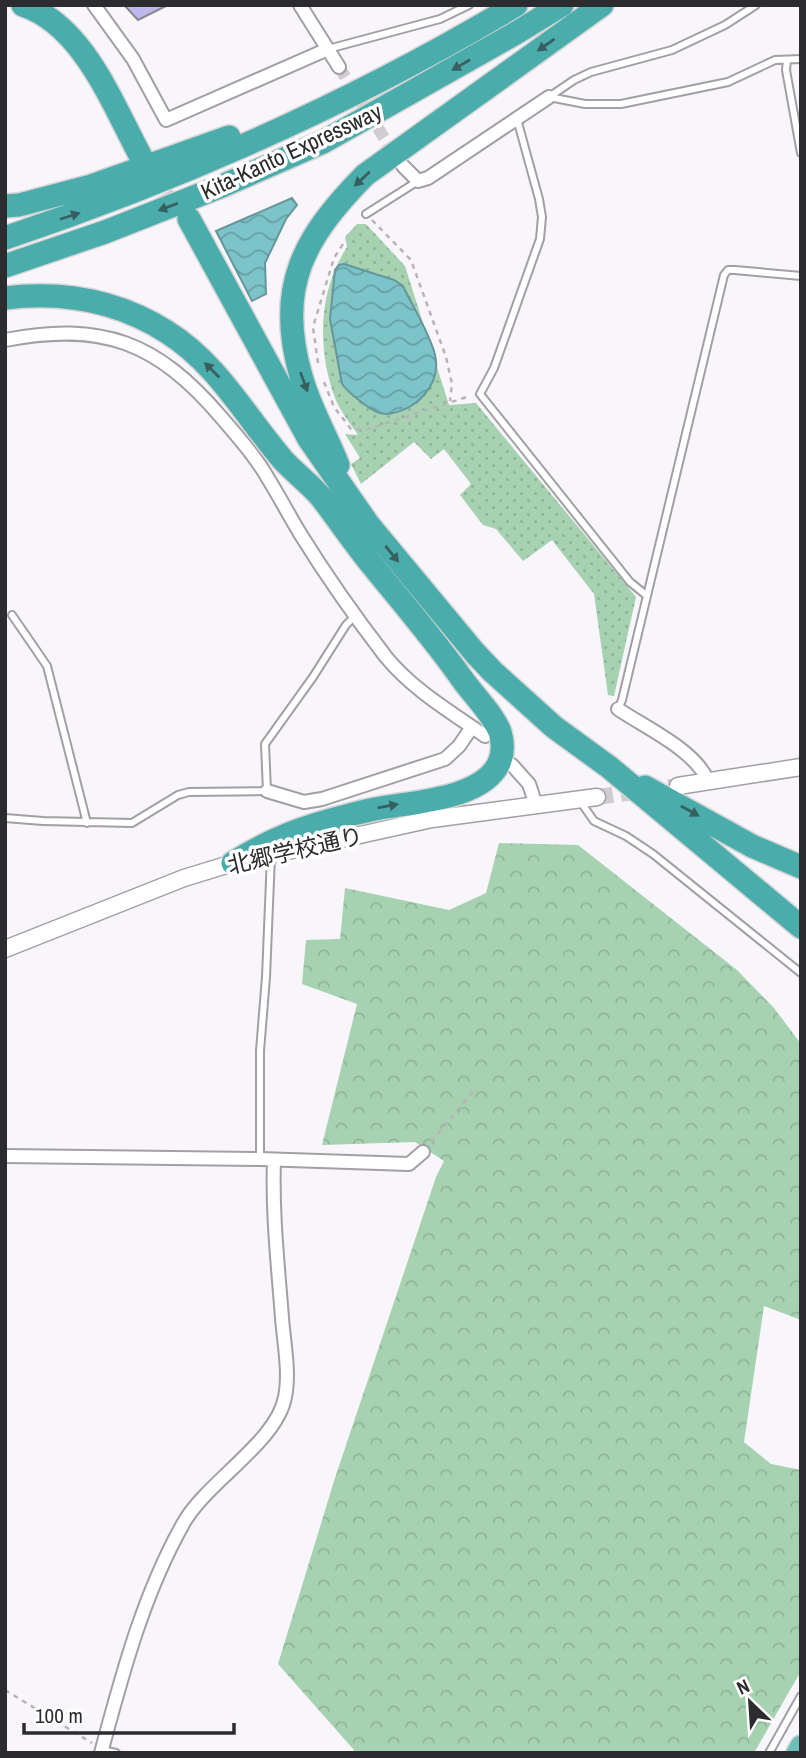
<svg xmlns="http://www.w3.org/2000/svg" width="806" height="1758" viewBox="0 0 806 1758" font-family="'Archivo Narrow','Noto Sans JP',sans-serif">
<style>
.grass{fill:url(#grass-dots)}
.forest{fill:url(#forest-crowns)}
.water{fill:url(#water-waves);stroke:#65969b;stroke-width:2}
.building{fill:#beb8eb;stroke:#8a898f;stroke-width:2}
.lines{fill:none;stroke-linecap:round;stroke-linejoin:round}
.minor-tunnel{stroke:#cfcdd2;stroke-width:12;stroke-dasharray:12 6;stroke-linecap:butt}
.tertiary-tunnel{stroke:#cfcdd2;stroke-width:16;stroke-dasharray:16 8;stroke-linecap:butt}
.motorway-tunnel{stroke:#cfcdd2;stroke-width:23;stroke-dasharray:23 11;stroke-linecap:butt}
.service-casing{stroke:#a29fa5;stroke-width:10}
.minor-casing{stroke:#a29fa5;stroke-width:16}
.tertiary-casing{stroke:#a29fa5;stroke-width:19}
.trunk-casing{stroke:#d5d5d5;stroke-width:24}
.motorway-casing{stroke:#d5d5d5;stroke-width:26}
.path{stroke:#b6b4b9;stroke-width:2.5;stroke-dasharray:5 5;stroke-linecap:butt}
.service{stroke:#fff;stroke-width:6}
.minor{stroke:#fff;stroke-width:12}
.tertiary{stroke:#fff;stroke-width:16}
.trunk{stroke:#6ebebc;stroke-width:21}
.motorway{stroke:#4aadac;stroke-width:23}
.oneway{fill:#385f60}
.labels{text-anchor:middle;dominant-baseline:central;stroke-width:7;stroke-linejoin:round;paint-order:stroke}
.street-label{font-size:23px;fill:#2c2b2d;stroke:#fff}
</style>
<defs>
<pattern id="grass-dots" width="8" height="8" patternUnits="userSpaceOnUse" patternTransform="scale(1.75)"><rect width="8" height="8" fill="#a7d2b1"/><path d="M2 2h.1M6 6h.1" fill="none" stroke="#90b499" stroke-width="1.8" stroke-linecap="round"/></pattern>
<pattern id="forest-crowns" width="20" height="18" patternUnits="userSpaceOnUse" patternTransform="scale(1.75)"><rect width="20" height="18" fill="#a7d2b1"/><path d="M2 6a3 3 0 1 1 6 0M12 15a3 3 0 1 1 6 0" fill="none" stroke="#90b499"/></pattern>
<pattern id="water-waves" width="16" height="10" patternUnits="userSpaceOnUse" patternTransform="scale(1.75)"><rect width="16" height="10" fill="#7dc4ca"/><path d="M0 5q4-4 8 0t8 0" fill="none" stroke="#679fa4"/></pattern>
</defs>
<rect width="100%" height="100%" fill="#f8f5fb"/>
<path class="grass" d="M357,224h9l39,42 44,139 27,-2 160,194 -22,99 -6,-1 -14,-101 -42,-54 -29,21 -27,-32 -13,-4 -23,-30 11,-11 -27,-35 -13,10 -17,-17 -53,42 -10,-20 9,-6 -15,-24 13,1c-8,-12 -18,-24 -23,-37 -18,-49 -17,-107 12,-151l-2,-10z"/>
<path class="forest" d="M499,843l79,2 159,125 37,38 27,36v276l-37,-14 -20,136 27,22 30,6v201l-47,82h-402l2,-3 -76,-86 57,-186 101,-301 8,-16 -29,-19 -93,3 35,-141 -55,-20 4,-44 34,-1 5,-51 104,22 37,-17z"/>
<path class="water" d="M292,198l5,7 -11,14 -21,44 1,31 -14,7 -36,-70z
M344,264l50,16 9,6c9,19 28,50 32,69 7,30 -20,57 -49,59 -12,1 -37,-21 -44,-30l-12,-65 5,-49 4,-5z"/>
<path class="building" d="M124,5h44l-30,15z"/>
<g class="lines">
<path class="minor-tunnel" d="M339,67l58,91"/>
<path class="tertiary-tunnel" d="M597,797l81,-11"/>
<path class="motorway-tunnel" d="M146,165l32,59"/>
<g class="service-casing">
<path id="service" d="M328,49l112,-30 29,-14
M787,60l-1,10 15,83
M549,97l36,7h36l107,-22 47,-22 26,-1
M549,97l25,-17 17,-8 81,-22 53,-25 31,-20
M517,119l22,80 3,18 -2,22 -46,129 -14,26 150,188 16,13
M366,214l52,-33
M12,615l35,51 40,157
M618,709l4,-9 102,-425 4,-5h7l66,6
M580,801l14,20 32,15 27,18 148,119
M5,818l38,3 89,2 46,-28 11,-3 78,-1 -2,-47 48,-67 33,-52 9,-9
M260,1159v-108l6,-74 5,-121
M102,1750l14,3
M769,1753l32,-57"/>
</g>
<g class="minor-casing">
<path id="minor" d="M94,5l39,54 33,61 162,-71
M300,5l39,62
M403,166l15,15 10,-3 121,-81
M5,340c97,-19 152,2 216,77 17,20 35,40 48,63 11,18 21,37 32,55 26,42 55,83 85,122 27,33 65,55 99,79
M618,709c28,19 77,41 90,72
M512,765l17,19 7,21
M267,791l37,11 18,-3 123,-40 14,-13 13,-19
M5,1156l255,3 149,5 14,-12
M101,1753c21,-78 42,-158 82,-229 23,-42 94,-82 102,-127 5,-24 -1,-54 -3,-79 -4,-53 -10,-105 -8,-158"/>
</g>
<g class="tertiary-casing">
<path id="tertiary" d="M678,786l123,-19
M5,949l179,-71 49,-15 199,-44 165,-22"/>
</g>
<g class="trunk-casing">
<path id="trunk" d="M797,1753l4,-7"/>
</g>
<g class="motorway-casing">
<path id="motorway" d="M23,5c60,20 89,98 117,150
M5,206l14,-1 72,-19 138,-49
M189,219l120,220 59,85 107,129 17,18 62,56 55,40 192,160
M5,238c178,-60 349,-136 511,-233
M5,266l100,-34 117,-46 101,-44 193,-109 46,-28
M5,298c58,-7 113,3 162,34 51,32 78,84 116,128 12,13 27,24 38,37 17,22 33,46 51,68 30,37 60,72 88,111 12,18 32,36 40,56 3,10 3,22 -1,31 -17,37 -89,39 -124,46 -20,4 -41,10 -61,16 -29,9 -56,22 -81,38
M338,465c-12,-30 -29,-59 -37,-89 -26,-89 3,-139 64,-201l237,-170
M645,787l107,59 49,21"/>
</g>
<path class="path" d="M372,220l39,40 35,97 6,27 -2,17
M318,363l-5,-36 21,-69 9,-14
M324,382l10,25 17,22 14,1 105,-34
M431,1142l43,-52
M5,1690l87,53"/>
<use href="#service" class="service"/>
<use href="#minor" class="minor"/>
<use href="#tertiary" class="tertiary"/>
<use href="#trunk" class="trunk"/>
<use href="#motorway" class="motorway"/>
</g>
<defs><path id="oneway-solid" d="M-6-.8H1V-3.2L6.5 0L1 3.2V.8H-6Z" transform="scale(1.75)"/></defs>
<g class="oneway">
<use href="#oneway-solid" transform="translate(546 45) rotate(145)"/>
<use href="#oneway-solid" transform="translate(461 65) rotate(150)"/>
<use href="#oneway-solid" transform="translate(362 179) rotate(137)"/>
<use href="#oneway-solid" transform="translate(168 207) rotate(159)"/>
<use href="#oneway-solid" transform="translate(70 216) rotate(-18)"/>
<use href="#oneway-solid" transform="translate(212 370) rotate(-135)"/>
<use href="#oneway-solid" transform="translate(304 382) rotate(70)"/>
<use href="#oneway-solid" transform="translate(392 554) rotate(51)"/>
<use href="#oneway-solid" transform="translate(388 806) rotate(-10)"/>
<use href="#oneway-solid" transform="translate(690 811) rotate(29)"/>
</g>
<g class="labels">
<g class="street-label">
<text transform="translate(291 151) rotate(-25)">Kita-Kanto Expressway</text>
<text transform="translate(295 850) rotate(-13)">北郷学校通り</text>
</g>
</g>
<rect width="806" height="1758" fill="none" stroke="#2c2b2d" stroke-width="14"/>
<g transform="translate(750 1702) rotate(335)" stroke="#ffffff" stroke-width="5" paint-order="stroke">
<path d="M0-5L12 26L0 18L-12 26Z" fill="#2c2b2d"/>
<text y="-10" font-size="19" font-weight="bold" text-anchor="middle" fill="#2c2b2d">N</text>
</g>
<path d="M24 1723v10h210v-10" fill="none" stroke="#2c2b2d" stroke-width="3.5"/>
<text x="35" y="1723" font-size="21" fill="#2c2b2d" stroke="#ffffff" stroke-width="5" paint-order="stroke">100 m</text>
</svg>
